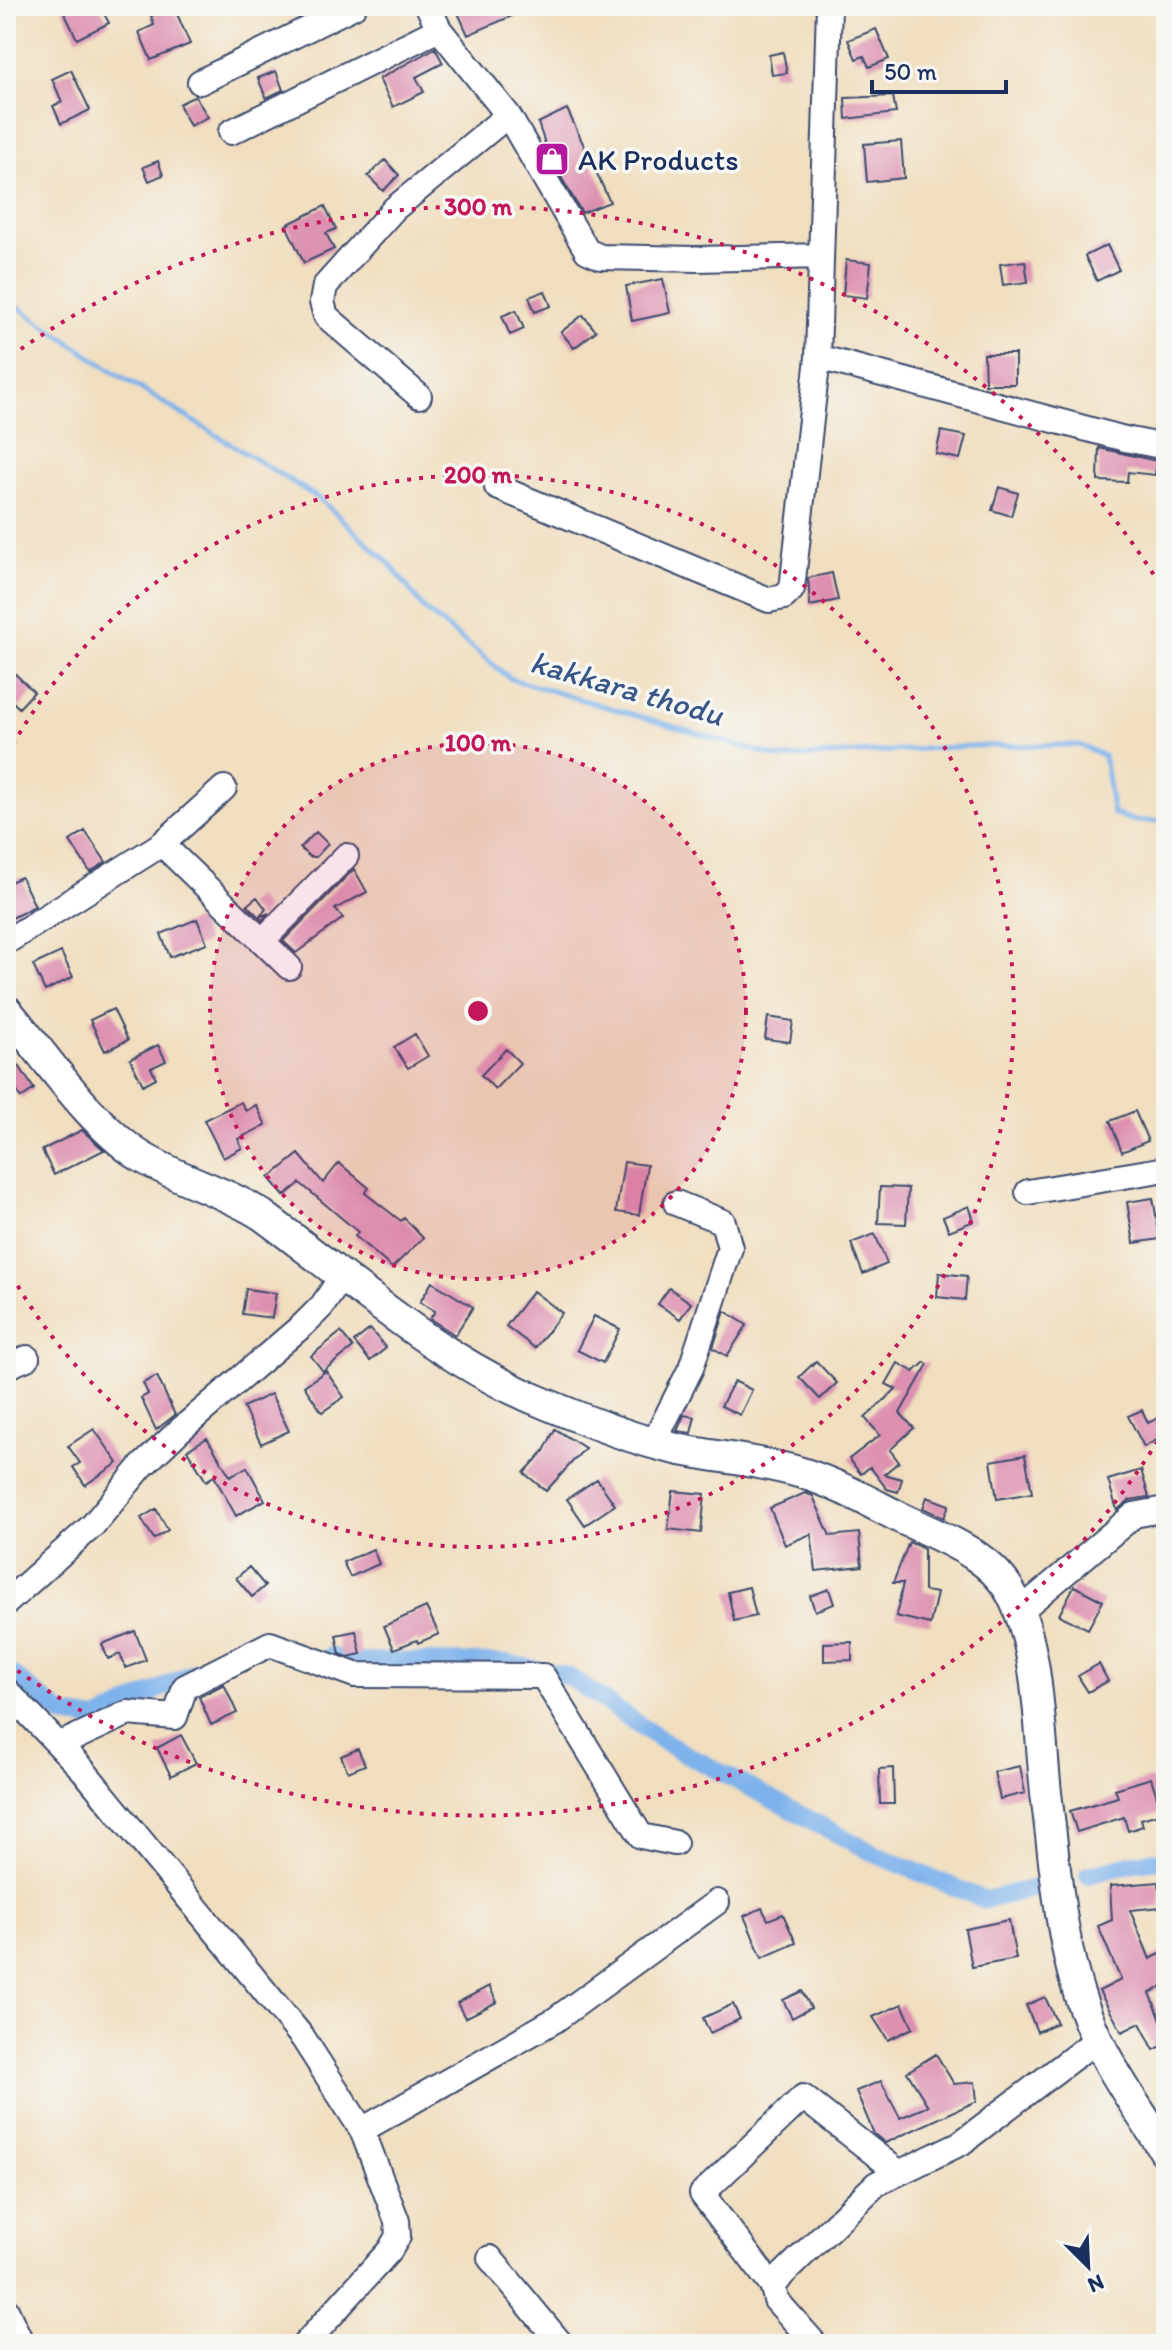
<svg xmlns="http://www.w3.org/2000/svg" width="1172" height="2350" viewBox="0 0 1172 2350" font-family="Itim,sans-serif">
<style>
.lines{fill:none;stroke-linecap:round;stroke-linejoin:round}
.stream{stroke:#7eb2eb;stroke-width:5}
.canal{stroke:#7eb2eb;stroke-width:18}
.building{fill:#dd90b0}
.minor-casing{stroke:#3b496c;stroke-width:28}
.major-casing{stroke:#3b496c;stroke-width:34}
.minor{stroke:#fff;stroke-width:24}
.major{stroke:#fff;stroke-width:30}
.ring{fill:none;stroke:#c2185b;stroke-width:4;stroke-dasharray:4 8}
.labels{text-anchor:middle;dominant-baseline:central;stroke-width:7;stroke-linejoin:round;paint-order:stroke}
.poi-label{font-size:30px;fill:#1b2f5e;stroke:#f6f6f2;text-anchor:start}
.water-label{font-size:32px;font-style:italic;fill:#395688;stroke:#f6f6f2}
.centre{fill:#c2185b;stroke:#f6f6f2;stroke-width:4}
.ring-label{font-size:24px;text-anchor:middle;font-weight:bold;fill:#c2185b;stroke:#f6f6f2;stroke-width:7;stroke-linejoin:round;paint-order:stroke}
</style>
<rect width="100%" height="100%" fill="#f6f6f2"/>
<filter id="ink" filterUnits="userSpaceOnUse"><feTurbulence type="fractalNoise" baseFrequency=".0125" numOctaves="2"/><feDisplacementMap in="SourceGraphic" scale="16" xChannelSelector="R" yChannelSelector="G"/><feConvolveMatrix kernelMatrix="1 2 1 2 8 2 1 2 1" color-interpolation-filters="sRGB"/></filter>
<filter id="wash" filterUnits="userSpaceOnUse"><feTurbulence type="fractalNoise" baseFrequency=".006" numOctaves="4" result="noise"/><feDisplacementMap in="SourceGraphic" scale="32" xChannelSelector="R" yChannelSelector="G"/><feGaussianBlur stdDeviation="1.8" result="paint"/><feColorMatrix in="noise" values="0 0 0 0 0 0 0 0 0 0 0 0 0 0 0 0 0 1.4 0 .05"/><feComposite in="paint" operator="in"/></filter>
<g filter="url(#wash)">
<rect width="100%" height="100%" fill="#f0debe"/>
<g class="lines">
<path class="stream" d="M6,299l103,70 211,130 70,65 35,46 86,69 270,79 189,-12 110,-1 24,11 9,58 22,7h31"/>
<path class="canal" d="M330,1656l14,5 162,2 62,13 99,68 210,111 108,45 62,-15
M6,1670l57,45 34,5 99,-49
M1088,1875l46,-12 32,-4"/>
</g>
<g id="blocks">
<path class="building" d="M61,6h39l9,17 -32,16z
M455,6h80l-67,29z
M174,7l16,37 -39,16 -12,-28 15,-7 -3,-9z
M876,29l13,30 -20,8 -5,-11 -8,3 -8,-19z
M435,48l8,15 -27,14 8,15 -31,15 -14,-28z
M783,52l4,21 -15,2 -3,-20z
M71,70l19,40 -29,14 -8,-18 9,-4 -10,-23z
M276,71l7,19 -17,8 -8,-20z
M195,96l13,21 -18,9 -11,-22z
M893,96l3,17 -50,6 -1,-21z
M567,109l43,93 -28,11 -32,-55 -12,-35z
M901,141l3,37 -37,4 -3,-38z
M385,160l14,15 -16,16 -15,-15z
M158,161l5,14 -14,6 -6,-14z
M325,206l11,23 -10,4 8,16 -30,14 -18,-38z
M1107,245l12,25 -22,11 -12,-25z
M846,260l25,3 -4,35 -24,-3z
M1025,261l3,21 -25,3 -3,-21z
M663,279l7,34 -38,8 -6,-35z
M545,291l6,15 -16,6 -6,-15z
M516,310l8,19 -14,6 -8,-19z
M583,315l13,16 -22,17 -13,-16z
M984,354h31v30h-30z
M941,431l25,5 -6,23 -24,-5z
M1099,448l58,13 -2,14 -27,-3 -1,10 -29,-1z
M999,487l19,6 -7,23 -19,-6z
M832,573l6,27 -28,6 -2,-28z
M6,665l28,27 -15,16 -13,-13z
M85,831l21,31 -16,10 -20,-31z
M316,832l12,12 -12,13h-6l-10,-9z
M354,869l13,23 -32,17 8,9 -47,35 -13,-12z
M21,877l14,29 -29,15v-37z
M257,897l9,12 -7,8 10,-4 -7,7 -15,-15z
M197,919l10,24 -37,14 -9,-23z
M61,952l12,25 -28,14 -12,-26z
M113,1009l15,31 -23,11 -15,-31z
M768,1017l25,4 -3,21 -25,-3z
M415,1034l13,22 -20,12 -14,-21z
M158,1045l8,16 -15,7 5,10 -13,7 -13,-26z
M506,1049l14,14 -25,26 -14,-14z
M16,1061l18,28 -13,9 -5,-8 -10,5v-28z
M241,1102l5,9 10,-6 10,20 -28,14 4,9 -19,10 -19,-38z
M1135,1111l13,30 -26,11 -12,-31z
M82,1130l22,20 -50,25 -12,-25z
M299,1154l24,29 16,-20 30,25 -4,5 36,28 3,-3 19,20 -31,30 -37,-32 3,-4 -58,-49 -16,13 -15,-18z
M624,1162l23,3 -8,50 -23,-3z
M880,1187l28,1 -2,36 -28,-1z
M1153,1198l7,41 -26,4 -7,-41z
M969,1206l5,15 -25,10 -6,-14z
M875,1234l12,30 -24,10 -12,-31z
M939,1273l28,3 -2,24 -28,-3z
M432,1282l41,25 -18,28 -25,-16 5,-8 -15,-9z
M669,1288l22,15 -11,16 -22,-15z
M246,1289l30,4 -4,25 -30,-4z
M533,1291l29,22 -27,35 -29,-22z
M725,1311l22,14 -20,31 -14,-8z
M594,1316l26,13 -17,34 -26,-13z
M370,1329l16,19 -16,13 -16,-19z
M341,1332l12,16 -30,23 -12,-15z
M816,1361l21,22 -17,16 -21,-22z
M925,1362l3,2 -28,49 14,15 -24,22 9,12 -15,12 18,5 -4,13 -11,-3 -17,-22 -9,7 -12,-15 31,-24 -15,-17 31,-29 -10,-5 12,-21 16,9z
M326,1371l18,26 -22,15 -18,-26z
M157,1376l18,39 -19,15 -15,-32 7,-4 -5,-11z
M734,1381l18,9 -12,25 -19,-9z
M271,1394l18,37 -28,13 -18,-37z
M1142,1410l6,13 12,-6 6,13v5l-22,12 -16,-31z
M684,1415l11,2 -4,16 -14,-2z
M94,1429l24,34 -33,22 -12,-18 7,-4 -12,-17z
M555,1429l30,19 -39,43 -22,-18 20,-22z
M207,1438l23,38 17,-9 18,33 -29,16 -22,-40 -8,5 -19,-31z
M1025,1455l7,38 -35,6 -6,-38z
M1141,1470l8,27 -19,3 -13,10 -9,-30z
M597,1479l18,26 -30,20 -18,-26z
M673,1491l32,3 -4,39 -33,-4z
M805,1493l8,3 17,40 29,-3 3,33 -46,5 -5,-37 -26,11 -15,-37z
M927,1497l22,8 -5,13 -21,-10z
M156,1509l12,21 -14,9 -13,-21z
M909,1542l15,7v42l13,2 -7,31 -34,-8 7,-33h-10z
M373,1549l6,15 -29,13 -7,-15z
M249,1567l16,19 -13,11 -16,-19z
M1074,1586l29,15 -15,28 -29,-14z
M749,1587l7,29 -22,5 -6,-29z
M829,1589l5,15 -19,7 -5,-15z
M426,1607l13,27 -21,9 -1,-3 -23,9 -10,-23z
M135,1631l11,29 -20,8 -6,-14 -12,5 -6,-15z
M356,1631l5,23 -13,3 -8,-3 -4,-19z
M852,1642v18l-28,1v-18z
M1099,1664l9,17 -20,11 -10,-16z
M224,1684l13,29 -26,12 -12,-28z
M181,1735l15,28 -25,13 -14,-28z
M358,1749l7,16 -17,7 -7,-16z
M1020,1766l5,27 -25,6 -6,-27z
M893,1768l1,36h-14l-1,-35z
M1151,1778l11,35 -21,6 2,7 -15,5 -4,-14 -47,15 -7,-21 48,-14 -3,-8z
M1159,1882l2,25 -31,3 20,49 16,-8v34l-16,8 11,27 5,-2v26l-12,6 -14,-27 -18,9 -23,-41 22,-11 -23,-54 14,-6 -2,-34z
M762,1908l6,12 15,-6 13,29 -34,15 -18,-42z
M1009,1920l7,39 -44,8 -7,-38z
M489,1986l8,16 -32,16 -8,-15z
M802,1991l9,17 -19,10 -9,-18z
M1045,1997l12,26 -20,9 -11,-27z
M733,2004l7,15 -30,14 -7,-15z
M902,2004l11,24 -25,12 -15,-23z
M936,2054l18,30 21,-2 2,19 -92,42 -11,-9 -18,-43 25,-10 19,37 28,-12 -21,-34z"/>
</g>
</g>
<g filter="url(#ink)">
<use href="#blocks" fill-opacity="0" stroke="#3b496c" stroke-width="2"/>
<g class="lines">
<g class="minor-casing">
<path id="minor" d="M428,6l11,23 69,86 79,136 14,6 95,2 125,-3
M200,82l154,-76
M231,132l208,-103
M818,357l307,82 41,8
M419,396l-93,-80 -4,-14 3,-16 69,-77 114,-94
M497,487l272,113 15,-3 8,-8 26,-232 11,-351
M162,844l127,123
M262,941l84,-85
M6,942l156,-98 62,-56
M1028,1192l138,-23
M6,1367l21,-9
M654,1442l37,-74 39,-120 -7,-26 -47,-19
M6,1603l87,-78 48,-58 38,-36 125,-107 18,-18 21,-31
M1020,1611l114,-96 32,-6
M6,1690l77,80 220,268 59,92 35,91 1,15 -8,14 -85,94
M59,1745l69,-32 47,4 10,-30 85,-43 85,31 188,1 98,160 34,7
M362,2130l193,-110 162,-118
M490,2258l71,86
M773,2287l-71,-93 101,-97 95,75
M6,2310l16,34
M815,2344l-39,-44 -3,-13 9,-12 94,-91 85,-41 138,-105"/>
</g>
<g class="major-casing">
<path id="major" d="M6,1010c39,45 84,114 134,146 39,24 83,34 122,59 94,69 179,148 289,191 41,17 86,35 130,44 41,8 81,11 121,23 35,11 67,29 99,45 39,19 90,36 111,77 29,55 27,144 35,206 8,65 14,146 37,207 18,51 53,99 82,145"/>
</g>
<use href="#minor" class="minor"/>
<use href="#major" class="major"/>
</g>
</g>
<circle cx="478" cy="1011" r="268" fill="#c2185b" fill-opacity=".12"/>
<g class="ring">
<circle cx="478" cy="1011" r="268"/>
<path d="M7 755A536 536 0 1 1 7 1267"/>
<path d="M1164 1431A804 804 0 0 1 11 1666M11 356A804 804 0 0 1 1164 591"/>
</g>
<defs>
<g id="shop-square" transform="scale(1.8)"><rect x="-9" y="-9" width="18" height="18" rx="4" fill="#b5179e" stroke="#f6f6f2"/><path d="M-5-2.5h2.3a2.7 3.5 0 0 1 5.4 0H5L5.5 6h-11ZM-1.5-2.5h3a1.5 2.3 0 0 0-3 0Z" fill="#fff"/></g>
</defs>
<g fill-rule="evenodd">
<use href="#shop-square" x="552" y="159"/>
</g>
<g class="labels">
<g class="poi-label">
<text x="578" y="159">AK Products</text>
</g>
<g class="water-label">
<text transform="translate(627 688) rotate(16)">kakkara thodu</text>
</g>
</g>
<circle cx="478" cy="1011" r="12" class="centre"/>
<g class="ring-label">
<text x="478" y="215">300 m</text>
<text x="478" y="483">200 m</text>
<text x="478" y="751">100 m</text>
</g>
<rect width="1172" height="2350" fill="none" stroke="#f6f6f2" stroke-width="32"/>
<g transform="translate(1088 2266) rotate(156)" stroke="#f6f6f2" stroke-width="6" paint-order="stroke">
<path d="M0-6L14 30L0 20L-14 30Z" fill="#1b2f5e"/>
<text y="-12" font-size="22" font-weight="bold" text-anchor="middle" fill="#1b2f5e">N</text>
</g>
<path d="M872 80v12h134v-12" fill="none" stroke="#1b2f5e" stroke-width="4"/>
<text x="884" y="80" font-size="24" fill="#1b2f5e" stroke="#f6f6f2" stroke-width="6" paint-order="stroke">50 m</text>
</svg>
